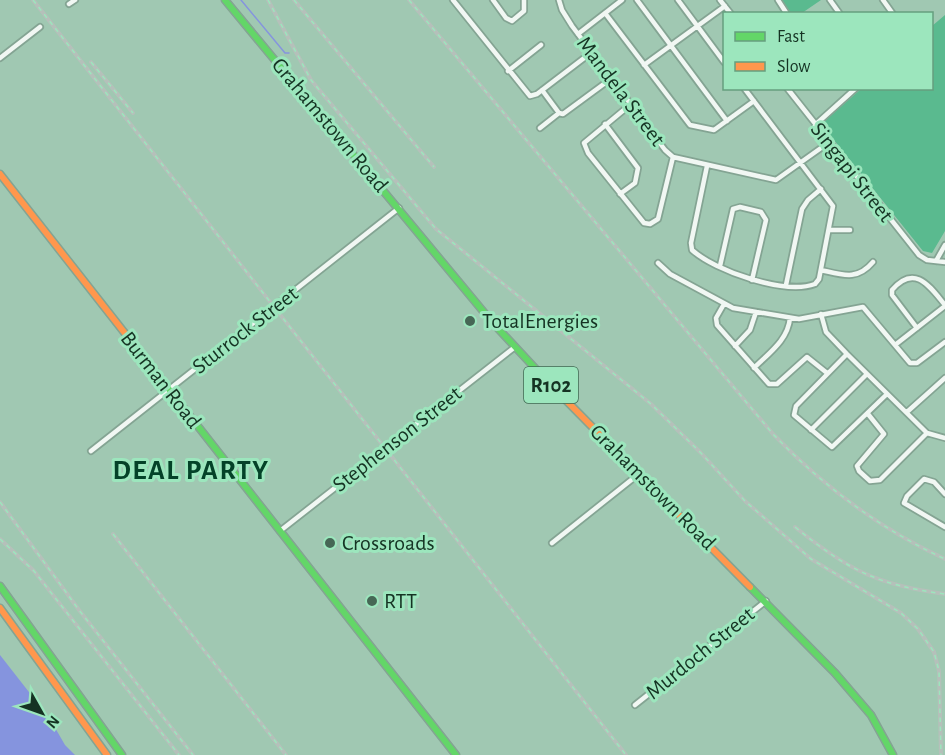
<svg xmlns="http://www.w3.org/2000/svg" width="945" height="755" viewBox="0 0 945 755" font-family="'Alegreya Sans',sans-serif">
<style>
.green{fill:#5aba8f}
.water{fill:#8594de}
.lines{fill:none;stroke-linecap:round;stroke-linejoin:round}
.stream{stroke:#8594de;stroke-width:1.5}
.street-casing{stroke:#84a493;stroke-width:8}
.fast-casing{stroke:#84a493;stroke-width:9}
.slow-casing{stroke:#84a493;stroke-width:9}
.street{stroke:#f1f7f3;stroke-width:4.5}
.fast{stroke:#63d668;stroke-width:6}
.slow{stroke:#ff974d;stroke-width:6}
.rail-casing{stroke:#b5c0ba;stroke-width:4}
.rail{stroke:#9ce6bd;stroke-width:1.5;stroke-dasharray:4.5;stroke-linecap:butt}
.poi-dot{fill:#466755;stroke:#9ce6bd;stroke-width:2}
.labels{text-anchor:middle;dominant-baseline:central;stroke-width:6;stroke-linejoin:round;paint-order:stroke}
.shield{fill:#9ce6bd;stroke:#3e6951;stroke-width:1.5}
.shield-label{font-size:21px;font-weight:bold;fill:#153323}
.street-label{font-size:22px;fill:#153323;stroke:#9ce6bd}
.poi-label{font-size:22px;fill:#153323;stroke:#9ce6bd;text-anchor:start}
.district-label{font-size:28px;font-weight:bold;letter-spacing:1.5px;fill:#044228;stroke:#9ce6bd}
</style>
<rect width="100%" height="100%" fill="#a0c8b2"/>
<path class="green" d="M781,0h40l-19,13h-11z
M945,15v216l-13,22 -9,-2 -102,-127 40,-35 71,-1v-62z"/>
<path class="water" d="M0,655l50,64 15,26 10,10h-75z"/>
<g class="lines">
<path class="stream" d="M241,0l44,53h4"/>
<g class="street-casing">
<path id="street" d="M453,0l77,96 7,-2 55,-42
M493,0l13,18 6,3 12,-10v-11
M559,0l3,10 10,16 93,124 8,7 103,23 52,-37
M637,0l90,121
M678,0l46,62
M720,0l11,14
M778,0l9,14
M830,0l10,14
M883,0l10,14
M69,4l6,-4
M605,13l85,112 24,5 40,-29
M578,34l44,-34
M0,58l40,-31
M644,65l81,-59
M508,71l33,-26
M787,88l132,167 8,5 18,2
M542,90l17,23 4,1 49,-36
M631,104l-47,39 4,10 56,70 6,1 8,-5 15,-62
M605,124l33,44 -3,15 -15,11
M815,125l41,-37
M540,128l19,-15
M707,166l-16,77 1,7c23,21 93,45 123,34l4,-5 14,-73 -89,-118
M829,230h21
M936,261l9,-16
M658,263l12,11 63,34 66,11 64,-12 47,56h7l28,-21
M720,266l13,-57 7,-2 21,5 5,8 -14,60
M821,270c22,5 36,11 52,-8
M786,285l16,-76 6,-9 13,-11
M724,304l-8,14 1,7 52,59h8l30,-27 20,16
M821,314l5,18 21,22 80,79 18,5
M917,328l-25,-33v-5c23,-27 38,-3 53,15
M895,345l50,-39
M735,346l15,-16 6,-18
M847,354l-51,52 -2,9 38,32 55,-53
M754,368c15,-15 34,-28 36,-50
M907,412l38,-34
M868,414l16,20 -27,32 2,5 11,10 10,-1 47,-47
M811,430l56,-56
M91,451l308,-243
M945,494l-11,-12 -10,-3 -17,17 -3,7 41,24
M280,531l235,-184
M552,543l88,-70
M635,705l131,-104"/>
</g>
<g class="fast-casing">
<path id="fast" d="M225,0l267,322 54,58
M131,341l325,414
M0,586l122,169
M750,587l85,86 36,42 22,40"/>
</g>
<g class="slow-casing">
<path id="slow" d="M0,174l131,167
M546,380l204,207
M0,608l107,147"/>
</g>
<use href="#street" class="street"/>
<use href="#fast" class="fast"/>
<use href="#slow" class="slow"/>
<g class="rail-casing">
<path id="rail" d="M33,0l593,755
M268,0l43,80 125,149 215,175 50,49 44,48 66,58 90,54 17,16 16,23 5,19 2,84
M294,0l140,167
M409,0l364,434c49,51 107,95 172,125
M91,62l42,51
M0,502l79,108 114,145
M795,527c53,43 82,58 150,67
M113,534l173,221
M0,539l34,32 145,184"/>
</g>
<use href="#rail" class="rail"/>
</g>
<g class="poi-dot">
<circle cx="470" cy="321" r="6"/>
<circle cx="330" cy="543" r="6"/>
<circle cx="372" cy="601" r="6"/>
</g>
<g class="labels">
<rect class="shield" x="524" y="367" width="54" height="36" rx="4.5"/>
<g class="shield-label">
<text x="551" y="385">R102</text>
</g>
<g class="street-label">
<text transform="translate(621 91) rotate(53)">Mandela Street</text>
<text transform="translate(330 125) rotate(50)">Grahamstown Road</text>
<text transform="translate(852 172) rotate(52)">Singapi Street</text>
<text transform="translate(245 330) rotate(-38)">Sturrock Street</text>
<text transform="translate(161 380) rotate(52)">Burman Road</text>
<text transform="translate(397 439) rotate(-38)">Stephenson Street</text>
<text transform="translate(653 487) rotate(45)">Grahamstown Road</text>
<text transform="translate(700 653) rotate(-39)">Murdoch Street</text>
</g>
<g class="poi-label">
<text x="482" y="321">TotalEnergies</text>
<text x="342" y="543">Crossroads</text>
<text x="384" y="601">RTT</text>
</g>
<g class="district-label">
<text x="191" y="471">DEAL PARTY</text>
</g>
</g>
<rect x="723" y="12" width="210" height="78" fill="#9ce6bd" stroke="#669e7f" stroke-width="1.5"/>
<rect x="735" y="32" width="30" height="9" fill="#63d668" stroke="#669e7f" stroke-width="1.5"/>
<text x="777" y="42" font-size="18" fill="#153323">Fast</text>
<rect x="735" y="62" width="30" height="9" fill="#ff974d" stroke="#669e7f" stroke-width="1.5"/>
<text x="777" y="72" font-size="18" fill="#153323">Slow</text>
<g transform="translate(42 713) rotate(130)" stroke="#9ce6bd" stroke-width="4.5" paint-order="stroke">
<path d="M0-4.5L10 22L0 15L-10 22Z" fill="#153323"/>
<text y="-9" font-size="16" font-weight="bold" text-anchor="middle" fill="#153323">N</text>
</g>
</svg>
